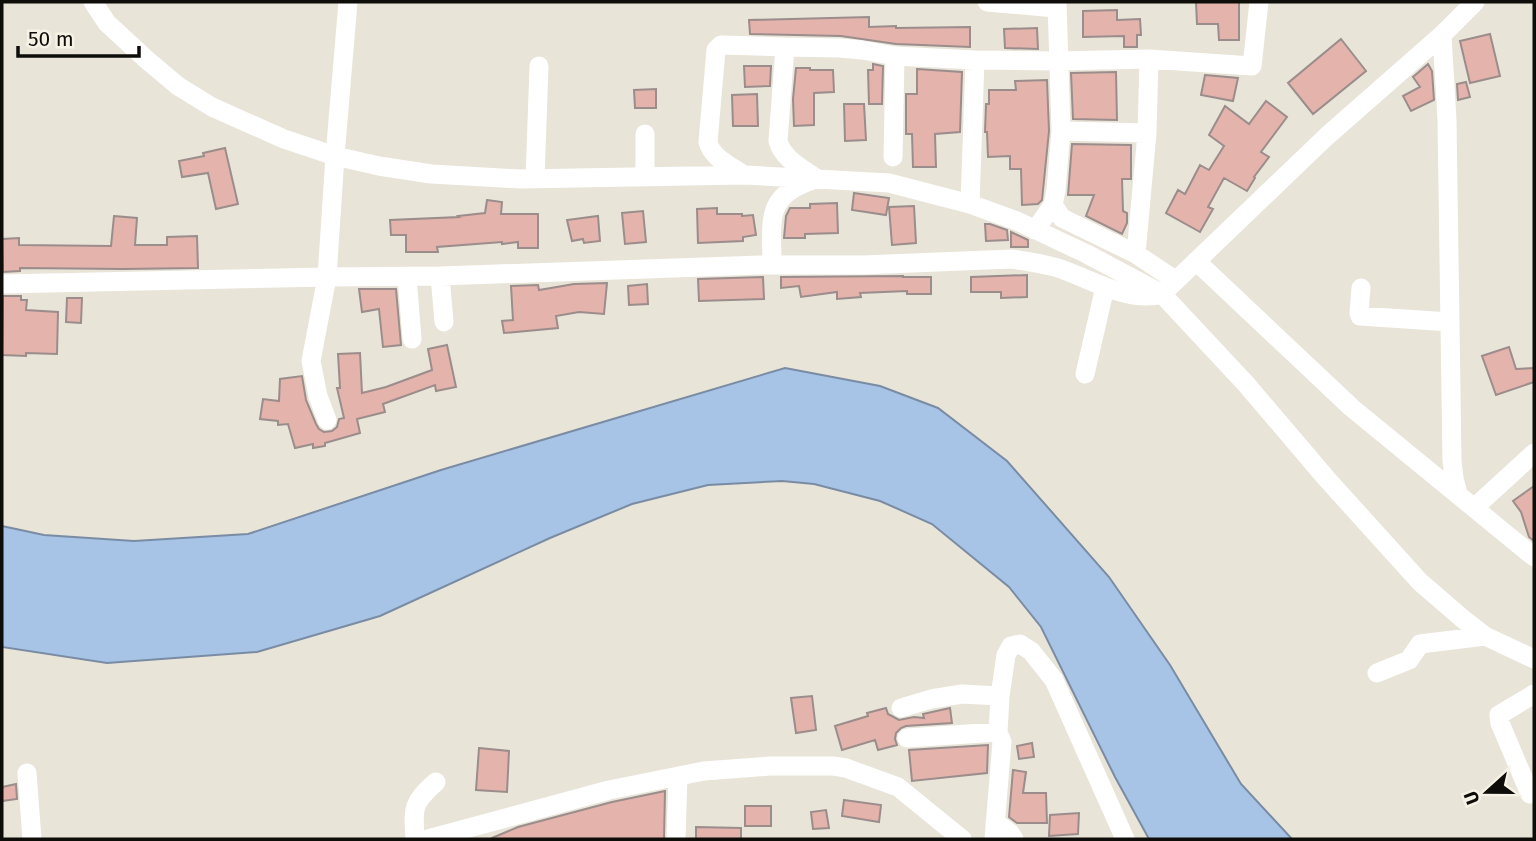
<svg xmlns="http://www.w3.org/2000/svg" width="1536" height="841" viewBox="0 0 1536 841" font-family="'Fira Sans',sans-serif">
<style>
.water{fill:#a7c3e6;stroke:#798ca4;stroke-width:2}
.building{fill:#e3b3ac;stroke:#9b8d8b;stroke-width:2}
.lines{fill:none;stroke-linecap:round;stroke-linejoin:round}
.minor{stroke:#fff;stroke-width:19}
</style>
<rect width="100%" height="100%" fill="#e9e4d8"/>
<path class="water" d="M785,368l95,18 58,22 69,53 102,116 61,88 71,119 51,55h-143l-34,-62 -74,-150 -32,-40 -77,-63 -52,-23 -66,-17 -32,-3 -74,4 -76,19 -82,34 -170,78 -123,36 -150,11 -105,-16v-121l42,9 90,6 114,-7 193,-64z"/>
<path class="building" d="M1196,2h43v38h-20l-1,-16h-21z
M1117,10v10l23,-1 1,16h-4v12h-13v-11l-41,1v-26z
M869,17v10l27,-1v2l74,-1v20l-74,-3 -55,-8 -91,-2 -1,-14z
M1037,28l1,21 -33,-1 -1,-19z
M1490,34l10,42 -30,7 -10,-42z
M1341,39l25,32 -53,43 -25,-31z
M873,64l10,2 -1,38h-13l-1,-34h5z
M1428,64l4,7 2,29 -23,11 -8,-15 17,-9 -7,-10z
M744,66h27l-1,20 -25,1z
M796,68h14v2h23l1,22 -20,1v32l-20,1 -1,-27z
M917,69l45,3 -2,60 -25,2 1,33h-23l-1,-33h-6v-40h11z
M1116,72l1,48 -44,-1 -2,-46z
M1205,75l33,3 -5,23 -32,-6z
M1047,80l2,51 -7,69 -4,4 -16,1 -1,-36h-11v-13l-22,1 -1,-25h-2l1,-28h3v-14h27l-1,-9z
M1466,82l4,15 -12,3 -1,-16z
M656,89v19h-21l-1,-18z
M757,94l1,32h-25l-1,-31z
M1266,101l21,16 -26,35 8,5 -15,20 1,1 -8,13 -23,-13 -16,29 5,2 -13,23 -34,-19 12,-23 7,4 15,-29 9,5 15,-24 -15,-11 16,-29 24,18z
M844,104h20l2,36 -21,1z
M1072,144l59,1v34h-9l1,32 4,2v10l-5,11 -36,-18 8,-21h-26z
M225,148l13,56 -22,5 -8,-36 -26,4 -3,-16 25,-5 -1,-3z
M854,193l35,5 -3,17 -34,-5z
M487,200l15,2 -1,12h37v34h-20v-6l-16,2v-2l-65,5 1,5h-32v-17h-15l-1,-15 69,-3 -1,-1 27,-3z
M837,203l1,30 -33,1v4h-21l2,-22 4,-8h20v-4z
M914,206l2,37 -24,2 -3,-38z
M717,208v6h25v2l11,-1 3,20 -13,2v4l-45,2 -1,-34z
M643,211l3,31 -21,2 -3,-31z
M114,216l23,2 -2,27h32v-8l30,-1 1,32 -75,1 -103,-1v3l-17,1 -1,-33 17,-1v7l92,1z
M598,216l2,25 -16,2 -1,-4 -11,2 -5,-21z
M985,224h5l17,6 1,10 -22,1z
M1011,232l17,8v7h-17z
M1027,275v22l-26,1v-6h-30v-15z
M903,276v1h28v17h-24v-3l-47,2 1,4 -24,2v-7l-36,5 -2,-11 -18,2v-11z
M763,277l1,22 -65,2 -1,-22z
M607,283l-3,31 -25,-2 -23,4 2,12 -54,5 -2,-12 11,-1 -2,-34 27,-1 1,5 35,-6z
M647,284l1,20 -19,1 -1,-19z
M359,289h37l5,56 -18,2 -4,-38 -17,3z
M3,296h18v4h6l-1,10 32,2 -1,42 -31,-1v3l-24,-1z
M67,298h15l-1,25 -15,-1z
M447,345l9,42 -20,4 -1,-6 -52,19 2,8 -28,7 3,14 -35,10v3l-12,2v-4l-18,4 -7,-24 -10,1v-4l-18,-2 3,-20 16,2 1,-22 22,-3 4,24 10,24 3,5 5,3 8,-1 5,-4 2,-8 5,-1 -7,-30h3l-2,-34 22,-1 2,40 24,-6 46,-17 -4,-21z
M1509,347l7,22 18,-1v14l-38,13 -14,-39z
M1534,486v55l-5,-4 -8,-25 -8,-11z
M812,696l4,34 -20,3 -5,-35z
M886,708l2,6 11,6 15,-3 10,1 -1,-4 27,-6 2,15 -46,3 -5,2 -5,5 -1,6 2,6 -19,5 -3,-10 -33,10 -7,-24 33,-10 -1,-3z
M1032,743l2,14 -15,2 -2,-13z
M988,745l-1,28 -75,8 -3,-31z
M479,748l30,3 -2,41 -31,-2z
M1013,770l13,2 -3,21h23l1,30h-30l-8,-6z
M16,784l1,15 -15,2v-14z
M665,791l-1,48h-172v-1l26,-11 94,-25z
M844,800l37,5 -2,17 -37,-6z
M745,806h26v20h-26z
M826,810l3,18 -16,1 -2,-17z
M1079,813l-1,21 -29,2 1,-21z
M696,827l45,1v11h-45z"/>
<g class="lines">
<path class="minor" d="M93,2l14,21 40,37 31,26 34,21 72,32 51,17 44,10 52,8 89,5 224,-4 145,8 81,21 47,17 70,33 75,40 84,90 80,94 94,104 43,37 22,17 49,23
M987,2l69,6
M1442,35l5,85 5,341 2,17 4,16
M1061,131l86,2
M893,157l2,-101
M744,175c-12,-8 -33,-18 -36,-33l8,-92 5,-5 64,2
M645,177v-43
M816,178c-14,-10 -33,-19 -38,-37l7,-94 55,1 22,2 33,6 80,4 82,1 92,-2 103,7 7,-64
M535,179l4,-113
M970,204l5,-144
M1053,205l9,13 74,36 39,26
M1035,230l18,-25 3,-15 5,-59 -4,-129
M1136,254l11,-121 2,-74
M1196,261l156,147 182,149
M772,265c0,-44 -8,-69 41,-85
M440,276l4,46
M407,277l5,62
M2,284l325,-7 113,-1 321,-11h102l149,-6c17,3 34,5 49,10 31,11 68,34 101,25l165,-158 115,-101 33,-33
M1361,288l-2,25 1,3 90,6
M1085,374l20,-87
M327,420l-9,-24 -7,-35 16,-84 8,-121 13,-154
M1474,508l60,-55
M1377,673l32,-13 11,-16 65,-8
M901,708l30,-9 31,-5 38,2
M907,738l91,-6
M27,773l5,66
M1530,794l-30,-71 -1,-8 35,-21
M995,822l15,11 4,6
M415,839c-2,-31 -3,-36 21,-57
M428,839l181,-49 95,-19 66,-5h63l13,2 52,19 64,52
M676,839l2,-63
M994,839l8,-97 -4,-10 2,-36 6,-41 5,-9 9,-2 11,7 23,29 71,159"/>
</g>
<rect width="1536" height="841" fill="none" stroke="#0e0d09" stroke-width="7"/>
<g transform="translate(1487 792) rotate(249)" stroke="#f6f2e5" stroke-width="5" paint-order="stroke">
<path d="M0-5L12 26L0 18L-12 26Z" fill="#0e0d09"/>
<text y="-10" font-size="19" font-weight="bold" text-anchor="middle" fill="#0e0d09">U</text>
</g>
<path d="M18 46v10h121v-10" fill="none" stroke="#0e0d09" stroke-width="3.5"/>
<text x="28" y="46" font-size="21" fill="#0e0d09" stroke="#f6f2e5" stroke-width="5" paint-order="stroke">50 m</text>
</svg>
